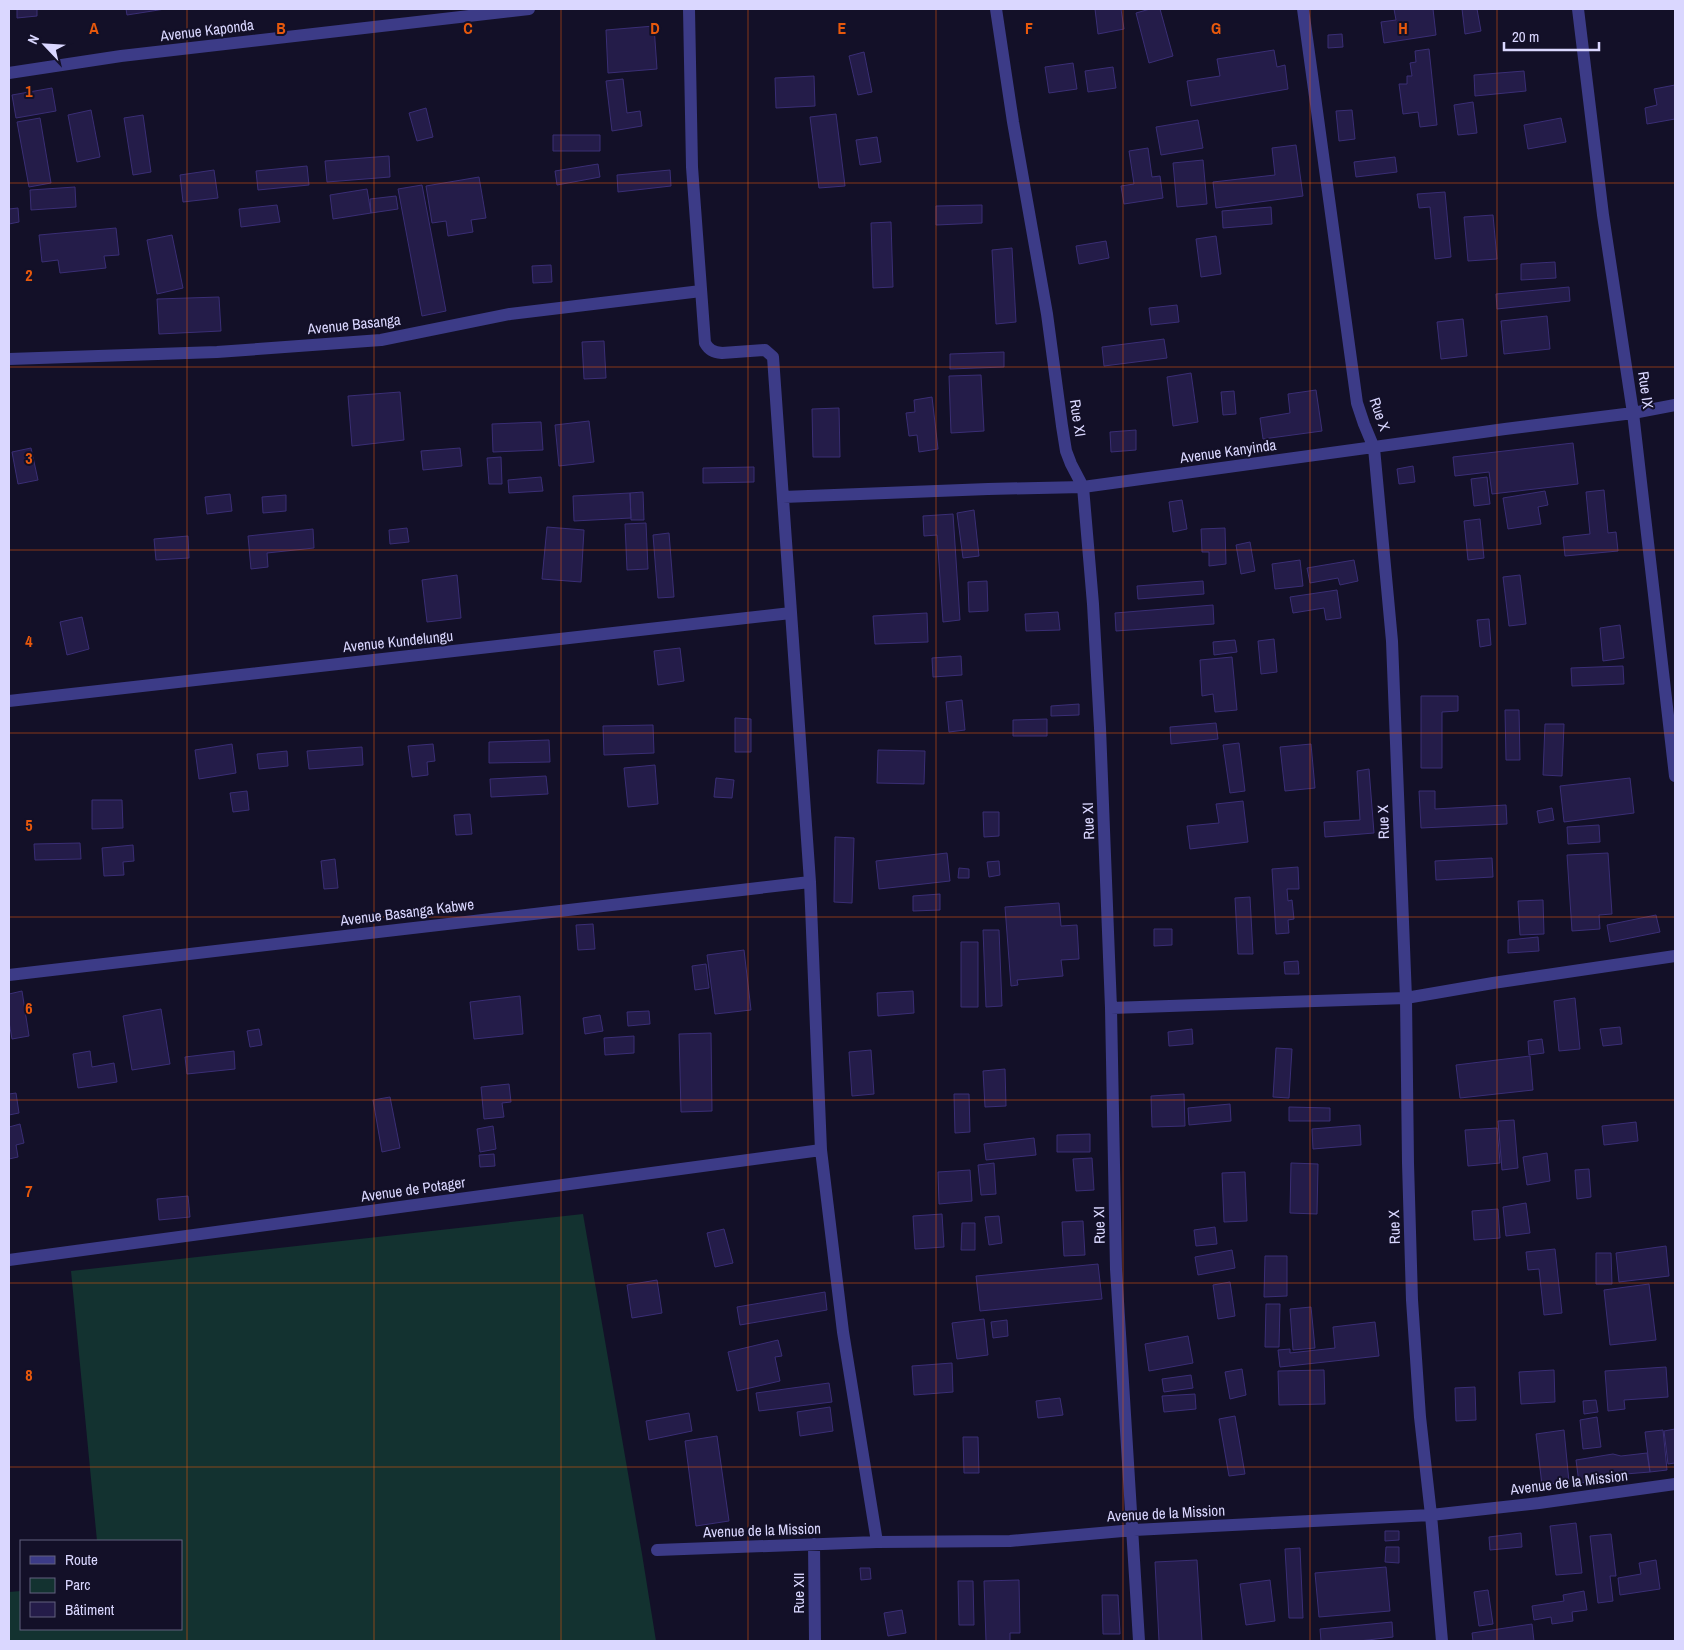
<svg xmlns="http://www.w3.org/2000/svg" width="1684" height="1650" viewBox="0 0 1684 1650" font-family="'Archivo Narrow',sans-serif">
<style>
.green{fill:#133230}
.building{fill:#241c49;stroke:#3a2e75}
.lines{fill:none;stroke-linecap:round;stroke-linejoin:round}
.street{stroke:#3c3b87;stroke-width:12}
.grid{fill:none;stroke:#e8590c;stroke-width:1;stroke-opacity:0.55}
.labels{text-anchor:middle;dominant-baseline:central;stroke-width:4;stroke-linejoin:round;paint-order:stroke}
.street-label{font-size:15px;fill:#dad7ff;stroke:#131028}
.grid-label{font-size:16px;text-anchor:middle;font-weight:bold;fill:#e8590c;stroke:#131028;stroke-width:4;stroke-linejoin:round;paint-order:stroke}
</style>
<rect width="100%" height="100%" fill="#131028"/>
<path class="green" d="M583,1214l59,340 14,87h-647v-49l12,-1v38h160v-88h-84l-26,-270z"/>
<path class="building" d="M17,9h20v7l-20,2z
M126,9h39l-38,6z
M1095,9h26l3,20 -26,5z
M1150,9h10l13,47 -24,7 -13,-50z
M1394,9h39l3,26 -52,8 -3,-21 15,-2z
M1462,9h15l4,22 -16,3z
M654,26l3,43 -49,4 -2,-43z
M1342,34l1,13 -15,1v-13z
M1429,49l8,76 -17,2 -2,-15 -15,2 -4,-30h8v-8h5l-2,-13 6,-1 -1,-11z
M1274,50l3,17 8,-2 3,24 -97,17 -4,-25 33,-5 -3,-17z
M864,52l8,40 -14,3 -9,-39z
M1073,63l4,26 -28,4 -4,-26z
M1113,67l3,21 -28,4 -3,-21z
M1524,71l2,20 -51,5 -1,-21z
M814,76l1,30 -39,2 -1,-30z
M623,79l4,34 13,-2 2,15 -30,5 -6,-50z
M1675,85v34l-28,5 -2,-16 12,-3 -3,-16z
M52,88l4,23 -40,7 -4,-23z
M1473,102l4,31 -19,2 -4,-30z
M426,108l7,29 -16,4 -8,-28z
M91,110l9,47 -23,5 -9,-47z
M1352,110l3,29 -16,2 -3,-30z
M836,114l9,72 -26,2 -9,-71z
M143,115l8,57 -18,3 -9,-57z
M40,118l11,65 -22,4 -12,-65z
M1561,118l5,24 -38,7 -4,-24z
M1198,120l5,28 -42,7 -5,-28z
M553,135h47v16h-47z
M877,137l4,25 -21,3 -4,-25z
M1296,145l7,51 -87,12 -3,-26 62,-7 -3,-27z
M1148,148l4,29 8,-1 3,22 -39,6 -3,-18 13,-2 -5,-33z
M389,156l1,21 -63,5 -2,-21z
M1395,157l2,15 -41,5 -2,-15z
M1203,160l4,44 -30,3 -4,-44z
M598,164l2,13 -43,8 -2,-14z
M307,166l2,19 -51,5 -2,-19z
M214,170l4,28 -35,4 -3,-27z
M670,170l1,16 -53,6 -1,-17z
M479,177l7,41 -15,2 2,12 -25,4 -2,-15 -14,2 -6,-37z
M422,185l24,126 -24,5 -24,-127z
M75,187l1,20 -45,3 -1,-20z
M367,189l4,24 -38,6 -3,-24z
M1445,192l6,65 -16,2 -5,-52 -11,1 -2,-14z
M396,196l2,13 -27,4 -1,-14z
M277,205l3,17 -39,5 -2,-18z
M982,205v18l-46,2v-19z
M1271,207l1,17 -49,4 -1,-17z
M18,208l1,14 -10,2v-15z
M1493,215l4,44 -29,2 -4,-44z
M891,222l2,65 -20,1 -2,-65z
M116,228l3,27 -15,1 2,12 -46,5 -2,-13 -16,2 -3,-27z
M172,235l11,53 -26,6 -10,-54z
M1216,236l5,38 -20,3 -5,-38z
M1106,241l3,17 -30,6 -3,-18z
M1012,248l4,74 -20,2 -4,-74z
M1555,262l1,16 -35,2v-16z
M551,265l1,17 -19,1 -1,-17z
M1569,287l1,14 -73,8 -1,-15z
M219,297l2,34 -62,3 -2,-35z
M1177,305l2,17 -28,3 -2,-17z
M1547,316l3,33 -46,5 -3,-33z
M1463,319l4,37 -26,3 -4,-37z
M1164,339l3,19 -63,8 -2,-19z
M604,341l2,37 -22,1 -2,-37z
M1004,352v15l-54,2v-15z
M1191,373l7,49 -25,4 -6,-49z
M981,375l3,56 -33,2 -2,-57z
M1316,390l6,41 -59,8 -3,-21 30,-5 -2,-19z
M1234,391l2,23 -13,1 -2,-23z
M400,392l4,48 -52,6 -4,-50z
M932,397l6,52 -19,3 -2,-17 -8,1 -3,-23 9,-1 -1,-12z
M839,408l1,49h-27l-1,-48z
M589,421l5,41 -35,4 -4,-41z
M541,422l2,28 -50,2 -1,-28z
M1136,430v20l-25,2 -1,-20z
M1573,443l5,41 -86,10 -3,-22 -34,4 -2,-19z
M31,448l7,32 -20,4 -6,-32z
M460,448l2,18 -39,4 -2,-19z
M501,457l1,27h-13l-2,-26z
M1413,466l2,16 -16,2 -2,-15z
M754,467v15l-51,1v-15z
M541,477l2,14 -34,2 -1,-13z
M1487,477l3,27 -16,2 -3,-27z
M1604,490l4,43 8,-1 2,19 -53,5 -2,-19 27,-3 -4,-42z
M1545,491l3,14 -10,2 3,17 -33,5 -5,-31z
M643,492l1,28h-13l-1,-27z
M630,493l1,25 -57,3 -1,-25z
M230,494l2,17 -25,3 -2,-17z
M286,495v16l-23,2 -1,-16z
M1182,500l5,29 -14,3 -4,-30z
M974,510l5,46 -16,2 -6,-45z
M953,514l7,106 -17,2 -6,-87 -13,1 -1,-20z
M1480,519l4,39 -16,2 -4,-39z
M646,523l2,46 -21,1 -2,-46z
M547,527l37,3 -3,52 -39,-3z
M407,528l2,14 -19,2 -1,-14z
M1225,528l1,36 -17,2v-14h-7l-1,-23z
M313,529l1,19 -47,5 1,14 -17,2 -3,-33z
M669,533l5,64 -16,1 -5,-63z
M188,536l1,22 -33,2 -2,-21z
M1250,542l5,29 -14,3 -5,-29z
M1300,560l3,26 -28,3 -3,-25z
M1354,560l4,21 -18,4 -2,-7 -28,5 -3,-15z
M457,575l4,43 -34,4 -5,-42z
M1520,575l6,49 -17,2 -6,-49z
M987,581l1,30 -19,1 -1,-30z
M1203,581l1,13 -66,5 -1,-13z
M1337,590l4,28 -15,2 -2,-12 -31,5 -3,-16z
M1213,605l1,19 -98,7 -1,-18z
M1058,612l2,18 -34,1 -1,-17z
M927,613l1,29 -53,2 -2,-28z
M82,617l7,32 -22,6 -7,-33z
M1489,619l2,26 -11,2 -3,-27z
M1620,625l4,33 -21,3 -3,-33z
M1274,639l3,33 -16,2 -3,-33z
M1235,640l2,12 -23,3 -1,-13z
M680,648l4,33 -26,4 -4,-34z
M961,656l1,19 -29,2 -1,-19z
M1232,657l5,53 -22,2 -2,-18 -11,2 -2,-36z
M1623,666l1,18 -52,2 -1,-18z
M1421,696h37v15l-16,1v56h-21z
M962,700l3,30 -16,2 -3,-30z
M1079,704v11l-28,1v-10z
M1505,710h14l1,50h-14z
M735,718l16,1v33h-16z
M1047,719v17h-34v-16z
M1216,723l2,16 -47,5 -1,-17z
M1545,724h19l-2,52 -19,-1z
M653,725l1,28 -50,2 -1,-29z
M549,740l1,22 -61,1v-21z
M1239,743l6,48 -15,2 -7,-48z
M232,744l4,29 -37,6 -4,-29z
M433,744l2,17 -8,1 1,13 -16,2 -4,-31z
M1311,744l4,44 -30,3 -5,-44z
M362,747l1,18 -54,4 -2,-18z
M878,750l47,1 -1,33 -47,-1z
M287,751l1,15 -29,3 -2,-15z
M655,765l3,39 -30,3 -4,-39z
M1369,769l5,64 -49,4 -1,-15 36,-2 -3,-49z
M546,776l2,18 -57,3 -1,-18z
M716,778l18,2 -2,18 -18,-1z
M1630,778l4,35 -70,9 -4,-36z
M247,791l2,19 -16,2 -3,-19z
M1419,791h16v18l71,-4 1,19 -86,4z
M92,800h30l1,28 -31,1z
M1243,801l5,41 -58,7 -3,-23 32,-3 -3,-19z
M1552,808l2,12 -15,3 -2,-12z
M983,812h16v24l-15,1z
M470,814l2,20 -16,1 -2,-20z
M1599,825l1,17 -32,2 -1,-17z
M835,837l19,1 -2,65 -18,-1z
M80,843l1,16 -46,1 -1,-16z
M133,845l1,16 -11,1 1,13 -20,1 -2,-28z
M947,853l3,28 -71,8 -3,-28z
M1608,853l4,61 -13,1 1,14 -28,2 -5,-76z
M1492,858l1,19 -57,3 -1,-19z
M335,859l3,29 -14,1 -3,-28z
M999,861l1,14 -11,2 -2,-15z
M1298,867l1,22h-12l1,12 4,-1 2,19 -6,1 1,13 -13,1 -4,-65z
M959,868l10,1v9h-11z
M940,894v16l-27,1v-15z
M1250,897l3,57h-15l-3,-56z
M1543,900l1,34 -24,1 -2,-34z
M1059,903l2,23 16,-1 2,34 -18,1 2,16 -46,4 1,5 -7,1 -6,-79z
M1656,915l4,17 -50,10 -3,-17z
M593,924l2,25 -17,1 -2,-25z
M1154,929h18v16l-18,1z
M983,930h16l3,76 -16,1z
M1538,937l1,14 -31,2v-13z
M961,942h17v65h-17z
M744,950l7,60 -36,4 -8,-59z
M1298,961l1,13h-14l-1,-12z
M706,964l3,24 -14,2 -3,-24z
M22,991l7,45 -17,3 -3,-17v-28z
M913,991l1,22 -36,3 -1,-23z
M520,996l3,38 -49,5 -4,-37z
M1575,998l5,51 -21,2 -5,-50z
M161,1009l9,55 -38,6 -9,-54z
M649,1011l1,13 -22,2 -1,-14z
M600,1015l3,16 -18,3 -2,-16z
M1620,1027l2,17 -19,2 -3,-17z
M259,1029l3,16 -12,2 -3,-16z
M1192,1029l1,15 -24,2 -1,-14z
M711,1033l1,78 -31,1 -2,-78z
M634,1036v17l-29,2 -1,-17z
M1542,1039l2,14 -15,2 -1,-14z
M1276,1048l16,1 -3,49 -16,-1z
M871,1050l3,44 -22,2 -3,-44z
M90,1051l2,16 22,-4 3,19 -39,6 -5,-34z
M234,1051l1,18 -48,5 -2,-17z
M1530,1056l3,34 -73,8 -4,-33z
M1005,1069l1,37 -21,1 -2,-36z
M509,1084l2,18 -9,1 2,14 -20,2 -3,-32z
M16,1093l3,20 -10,2v-21z
M954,1094h15l1,38 -15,1z
M1184,1094l1,32 -33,1 -1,-31z
M390,1097l10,51 -18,4 -9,-52z
M1230,1104l1,17 -42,4 -1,-17z
M1289,1107l41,1v13h-41z
M1514,1120l4,48 -16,2 -4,-49z
M1636,1122l2,19 -34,4 -2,-19z
M20,1124l4,19 -8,2 2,12 -9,2v-32z
M1360,1125l1,20 -48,4 -1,-20z
M493,1126l3,23 -16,3 -3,-23z
M1497,1128l3,35 -32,3 -3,-36z
M1090,1134v18h-33v-17z
M1034,1138l2,17 -50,5 -2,-16z
M1547,1153l3,28 -23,4 -4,-28z
M494,1154l1,12 -15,1 -1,-12z
M1092,1158l2,32 -18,1 -3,-32z
M994,1163l2,31 -15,1 -3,-30z
M1291,1163l27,1 -1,50 -27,-1z
M1589,1169l2,28 -14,2 -2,-29z
M970,1170l2,31 -33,3 -1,-32z
M1245,1172l2,49 -23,1 -2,-49z
M188,1196l2,21 -31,3 -2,-21z
M1526,1203l4,30 -24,3 -3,-29z
M1498,1209l2,29 -26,2 -2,-29z
M942,1214l2,33 -29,2 -2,-33z
M999,1216l3,27 -13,2 -4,-28z
M1083,1221l2,34 -21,1 -2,-34z
M962,1223h13v27h-14z
M1215,1227l2,17 -21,2 -2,-16z
M724,1229l9,34 -18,4 -8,-34z
M1666,1246l3,30 -50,6 -3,-29z
M1555,1249l7,64 -18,2 -5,-46 -11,1 -2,-18z
M1232,1250l3,18 -37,7 -3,-18z
M1596,1253h15l1,31h-16z
M1265,1256h22v40l-23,1z
M1098,1264l4,35 -122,12 -4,-35z
M657,1280l5,33 -30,5 -5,-33z
M1230,1282l5,34 -17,3 -5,-34z
M1649,1284l7,56 -46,5 -6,-55z
M825,1292l2,18 -87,15 -3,-18z
M1266,1304h14l-1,43h-14z
M1311,1307l4,41 -22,2 -3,-41z
M984,1319l4,36 -31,4 -5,-36z
M1007,1320l1,16 -15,2 -2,-16z
M1375,1322l4,34 -99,11 -2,-17 12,-1v4l45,-5 -2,-21z
M1188,1336l5,27 -44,8 -4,-27z
M778,1340l4,16 -7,1 5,24 -43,10 -9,-39z
M952,1363l1,29 -39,3 -2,-29z
M1666,1367l2,30 -44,3 1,9 -17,2 -3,-40z
M1242,1369l4,26 -16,4 -5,-27z
M1324,1370l1,34 -46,1 -1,-34z
M1554,1370l1,32 -34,2 -2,-32z
M1191,1375l2,13 -29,4 -2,-13z
M829,1383l3,19 -73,9 -3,-18z
M1475,1387l1,33 -20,1 -1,-33z
M1195,1394l1,15 -32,3 -2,-16z
M1060,1398l3,17 -25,3 -2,-17z
M1596,1400l2,12 -14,2 -1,-13z
M830,1407l3,24 -33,5 -3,-24z
M689,1413l3,18 -43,9 -3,-19z
M1235,1416l10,58 -16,2 -10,-57z
M1597,1417l4,30 -18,2 -3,-29z
M1675,1429v34l-7,1 -4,-33z
M1564,1430l5,52 -27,3 -6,-51z
M1663,1430l4,40 -17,2 -5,-40z
M717,1436l12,85 -33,5 -11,-85z
M963,1437h15l1,36h-15z
M1647,1453l3,19 -37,3 -4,4 -30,4 -3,-23 37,-6 8,2z
M1576,1523l6,50 -26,2 -6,-49z
M1385,1531h14v9l-14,1z
M1521,1533l1,14 -32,3 -1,-13z
M1611,1534l5,42h-6l3,25 -15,2 -8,-67z
M1386,1547h13v16l-14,-1z
M1300,1548l3,70h-14l-4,-69z
M1197,1560l5,81h-43l-4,-79z
M1656,1560l4,29 -40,6 -2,-17 23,-4 -2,-11z
M1386,1567l4,44 -71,6 -4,-44z
M860,1568h10l1,11 -10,1z
M1019,1580l1,53h-10v8h-24l-2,-60z
M1270,1580l5,41 -29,4 -6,-41z
M958,1581h15l1,44h-15z
M1488,1590l5,34 -14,2 -5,-34z
M1584,1591l3,19 -15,2 1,9 -21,3 -1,-7 -17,3 -2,-14 32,-5 -1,-6z
M1102,1595h16l2,39h-17z
M902,1610l4,23 -18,3 -4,-23z
M1392,1622l1,15 -34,4h-38l-1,-12z
M1532,1624l2,17h-61l-1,-8z"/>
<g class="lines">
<path class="street" d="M689,9l3,158 13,176c4,7 8,9 17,10l43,-3 8,7 37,525 11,268 22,182 34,210
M996,9l17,113 34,192 15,112 4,25 5,13 12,23 10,117 7,124 11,280 5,261 23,372
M1303,9l54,394 7,21 10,24 18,193 14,357 2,165 4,137 8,117 11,98 11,126
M1578,9l25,206 30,198 42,363
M9,73l112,-17 408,-47
M9,359l208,-7 164,-12 129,-26 191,-23
M783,497l205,-8 95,-2 422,-58 128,-16 42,-8
M9,701l782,-88
M9,975l801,-93
M1111,1008l295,-10 87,-15 182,-27
M9,1260l812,-110
M814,1544l1,97
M657,1550l220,-8 133,-1 124,-11 297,-15 108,-12 136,-19"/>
</g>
<path class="grid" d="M187,9v1632M374,9v1632M561,9v1632M748,9v1632M936,9v1632M1123,9v1632M1310,9v1632M1497,9v1632M9,183h1666M9,367h1666M9,550h1666M9,733h1666M9,917h1666M9,1100h1666M9,1283h1666M9,1467h1666"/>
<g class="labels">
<g class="street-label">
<text transform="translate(207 30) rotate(-7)">Avenue Kaponda</text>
<text transform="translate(354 324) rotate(-6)">Avenue Basanga</text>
<text transform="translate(1646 390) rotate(82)">Rue IX</text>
<text transform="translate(1380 414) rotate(71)">Rue X</text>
<text transform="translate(1078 418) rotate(81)">Rue XI</text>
<text transform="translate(1228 451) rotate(-8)">Avenue Kanyinda</text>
<text transform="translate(398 641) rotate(-6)">Avenue Kundelungu</text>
<text transform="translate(1088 821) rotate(-92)">Rue XI</text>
<text transform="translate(1383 822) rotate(-92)">Rue X</text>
<text transform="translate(407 912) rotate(-7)">Avenue Basanga Kabwe</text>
<text transform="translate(413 1189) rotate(-8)">Avenue de Potager</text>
<text transform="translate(1099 1225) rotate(-91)">Rue XI</text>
<text transform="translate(1394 1227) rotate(-92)">Rue X</text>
<text transform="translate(1569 1482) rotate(-7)">Avenue de la Mission</text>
<text transform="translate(1166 1513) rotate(-3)">Avenue de la Mission</text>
<text transform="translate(762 1530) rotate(-2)">Avenue de la Mission</text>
<text transform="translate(798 1593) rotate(-90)">Rue XII</text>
</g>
</g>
<g class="grid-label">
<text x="94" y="34">A</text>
<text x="281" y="34">B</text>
<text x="468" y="34">C</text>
<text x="655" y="34">D</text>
<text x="842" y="34">E</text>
<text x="1029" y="34">F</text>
<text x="1216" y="34">G</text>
<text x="1403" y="34">H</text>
<text x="29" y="97">1</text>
<text x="29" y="281">2</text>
<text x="29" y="464">3</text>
<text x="29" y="647">4</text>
<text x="29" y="831">5</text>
<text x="29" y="1014">6</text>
<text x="29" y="1197">7</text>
<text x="29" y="1381">8</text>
</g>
<rect width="1684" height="1650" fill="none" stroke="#dad7ff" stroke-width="20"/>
<rect x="20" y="1540" width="162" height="90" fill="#131028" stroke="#63607e"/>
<rect x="30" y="1556" width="25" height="8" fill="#3c3b87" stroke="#63607e"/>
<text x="65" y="1565" font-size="15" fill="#dad7ff">Route</text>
<rect x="30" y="1578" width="25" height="15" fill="#133230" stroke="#63607e"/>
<text x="65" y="1590" font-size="15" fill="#dad7ff">Parc</text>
<rect x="30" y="1602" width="25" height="15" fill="#241c49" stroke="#63607e"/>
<text x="65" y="1615" font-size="15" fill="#dad7ff">Bâtiment</text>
<g transform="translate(45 45) rotate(295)" stroke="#131028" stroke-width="4" paint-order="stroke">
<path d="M0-4L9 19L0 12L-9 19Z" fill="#dad7ff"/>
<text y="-8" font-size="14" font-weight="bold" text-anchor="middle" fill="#dad7ff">N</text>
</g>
<path d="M1504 42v8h95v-8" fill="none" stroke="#dad7ff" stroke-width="2.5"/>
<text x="1512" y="42" font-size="15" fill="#dad7ff" stroke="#131028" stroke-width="4" paint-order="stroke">20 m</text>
</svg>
